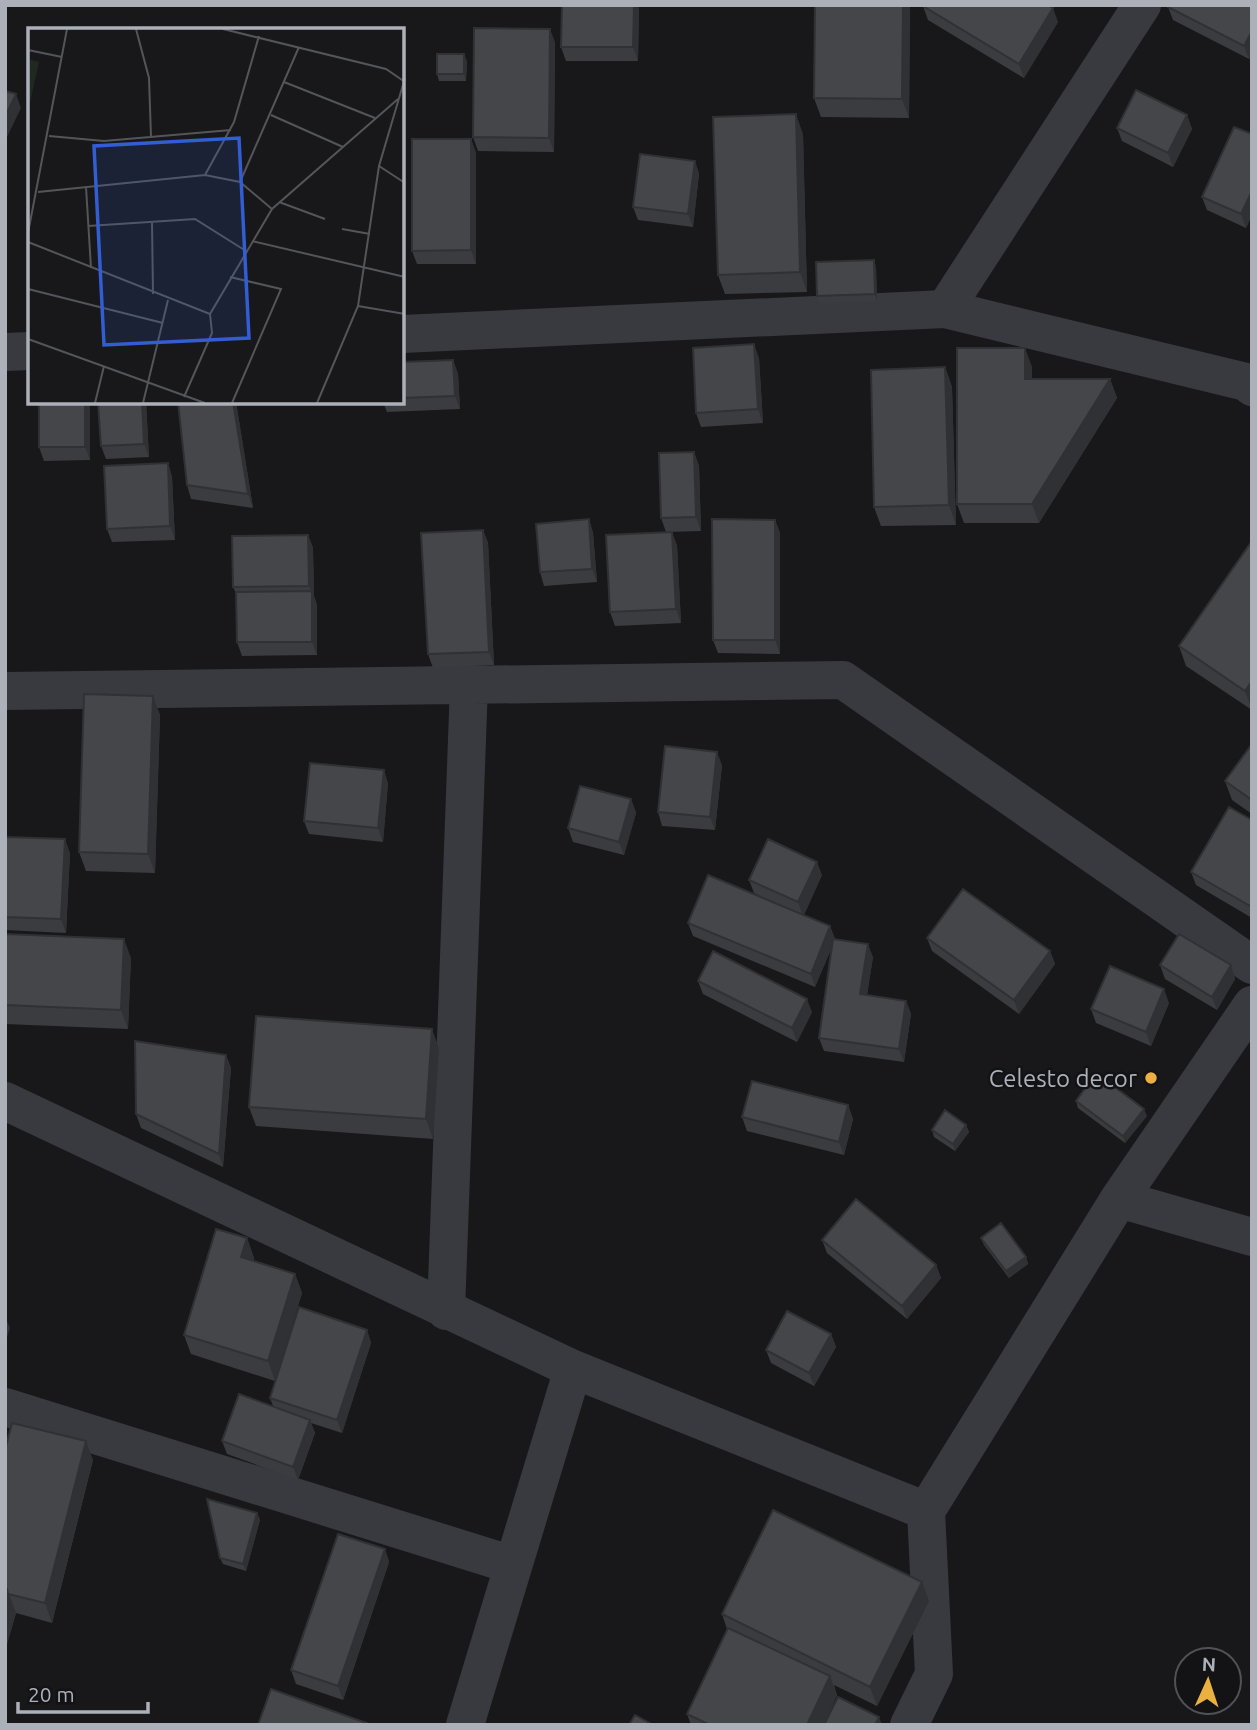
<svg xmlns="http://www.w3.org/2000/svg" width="1257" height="1730" viewBox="0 0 1257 1730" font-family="Ubuntu,sans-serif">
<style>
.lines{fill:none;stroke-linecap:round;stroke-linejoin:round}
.minor{stroke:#393a3f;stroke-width:38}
.wall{fill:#3b3c40}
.shaded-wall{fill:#303134}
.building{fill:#45464a;stroke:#303134;stroke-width:2}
.poi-dot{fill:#ebb140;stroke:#131315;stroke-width:2.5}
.labels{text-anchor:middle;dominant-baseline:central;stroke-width:5;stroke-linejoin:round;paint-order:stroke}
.poi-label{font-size:24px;fill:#abb0b9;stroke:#131315;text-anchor:end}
.inset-road{fill:none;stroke:#53555a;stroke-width:2}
.view{fill:#325dd3;fill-opacity:0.15;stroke:#325dd3;stroke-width:3.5}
.inset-edge{fill:none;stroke:#abb0b9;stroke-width:3.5}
</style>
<rect width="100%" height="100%" fill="#18181a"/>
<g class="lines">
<path class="minor" d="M945,309l197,-304
M402,334l543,-25 301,73 6,5
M5,352l25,-1
M5,691l838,-11 409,285
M5,1101l568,268 353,142
M1119,1199l133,38
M446,1311l23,-626
M5,1407l508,158
M465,1725l108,-356
M909,1725l25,-51 -8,-163 193,-312 133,-194"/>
</g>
<path class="wall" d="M562,5h77l-1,56h-72l-5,-14z
M910,5l-1,113 -88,-1 -7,-19z
M1252,5v49l-3,5 -76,-39 -5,-13z
M923,6l135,16 -34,56 -96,-58z
M555,42l-1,110 -76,-1 -5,-14z
M467,61l-1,20h-27l-2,-7z
M1187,115l5,14 -19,38 -51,-26 -5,-13z
M803,134l4,158 -82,2 -7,-19z
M1252,134v81l-6,13 -39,-18 -5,-13z
M471,139l5,14v111h-59l-5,-13z
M695,161l4,13 -6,53 -55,-7 -5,-13z
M876,267l1,34 -57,2 -3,-7z
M759,358l4,65 -62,4 -5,-14z
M453,360l5,14 2,35 -73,3 -4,-10h19v-40z
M945,367l7,20 4,138 -75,1 -7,-19z
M1032,367v12h78l7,19 -78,125h-75l-7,-19z
M146,402l3,55 -43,2 -5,-13z
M236,402l17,106 -62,-9 -4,-14z
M90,404v56l-46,1 -5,-14z
M694,452l5,14 2,65 -35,1 -5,-14z
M168,463l4,14 3,63 -63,2 -5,-13z
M589,519l4,14 4,49 -53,4 -4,-14z
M775,520l5,13v121l-62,-1 -5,-13z
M483,530l5,13 6,122 -61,3 -5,-14z
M308,535l5,13 1,48 3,9v50l-75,1 -5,-14v-46l-4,-9z
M1252,541v169l-66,-44 -7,-20z
M677,545l4,78 -66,3 -5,-14z
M153,696l7,19 -5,158 -69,-2 -7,-19z
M1252,744v70l-20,-14 -7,-19z
M722,765l-7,65 -53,-4 -4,-14z
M388,783l-5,59 -74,-8 -5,-13z
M631,799l5,14 -12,42 -51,-13 -5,-14z
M1252,820v98l-56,-33 -5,-13z
M5,837l65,16 -4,80 -61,-3z
M822,875l-18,40 26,11 5,13 38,18 -6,38 39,6 5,13 -7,48 -80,-11 -5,-13 13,-91 -17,40 -122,-51 -5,-13 84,-21 -18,-9 -5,-13z
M5,934l126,24 -3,71 -123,-5z
M927,938l123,13 5,13 -36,50 -87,-63z
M1160,965h71l4,14 -18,31 -52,-31z
M698,981l114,31 -15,30 -94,-48z
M1169,1003l-18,43 -55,-23 -5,-14z
M439,1048l-6,91 -177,-13 -7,-19z
M226,1055l5,13 -8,99 -82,-39 -5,-14z
M1076,1101l71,15 -22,27 -47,-35z
M848,1105l5,14 -9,36 -97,-24 -5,-14z
M966,1125l3,7 -14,19 -21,-14 -2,-7z
M247,1238l7,20 -1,3 42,13 7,19 -27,88 -84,-27 -7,-19z
M981,1238l45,19 2,7 -19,14 -25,-33z
M822,1240l114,25 5,13 -34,41 -80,-66z
M367,1330l4,13 -29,90 -31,-10 4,10 -17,47 -71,-26 -5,-13 51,-35 -3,-8z
M831,1334l5,13 -22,39 -43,-23 -5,-13z
M5,1450l88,10 -41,163 -36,-10 -11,38z
M257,1513l3,7 -14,51 -23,-7 -3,-6z
M385,1549l4,13 -46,138 -47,-16 -5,-14z
M929,1601l-52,105 -43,-21 3,10 -13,30h-133l-4,-11 40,-85 -5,-15z"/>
<path class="shaded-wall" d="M634,5h5l-1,56 -5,-14z
M903,5h7l-1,113 -7,-19z
M1053,8l5,14 -34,56 -5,-14z
M550,29l5,13 -1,110 -5,-14z
M1252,31v23l-3,5 -5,-13z
M464,54l3,7 -1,20 -2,-7z
M16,94l5,14 -15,31 -1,-22z
M796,114l7,20 4,158 -7,-20z
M1187,115l5,14 -19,38 -5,-14z
M471,139l5,14v111l-5,-14z
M695,161l4,13 -6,53 -5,-13z
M1252,191v24l-6,13 -5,-14z
M874,260l2,7 1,34 -2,-7z
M754,344l5,14 4,65 -5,-14z
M1025,348l7,19v31l-7,-19z
M453,360l5,14 2,35 -5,-13z
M945,367l7,20 4,138 -7,-20z
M1110,379l7,19 -78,125 -7,-19z
M85,402h4l1,2v56l-5,-13z
M142,402h4l3,55 -5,-13z
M233,402h3l17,106 -5,-14z
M694,452l5,14 2,65 -5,-14z
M168,463l4,14 3,63 -5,-14z
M589,519l4,14 4,49 -5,-13z
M775,520l5,13v121l-5,-14z
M483,530l5,13 6,122 -5,-13z
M672,532l5,13 4,78 -5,-14z
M308,535l5,13 1,48 3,9v50l-5,-13v-47l-3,-9z
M1252,681v29l-7,-19z
M153,696l7,19 -5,158 -7,-19z
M717,752l5,13 -7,65 -5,-13z
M384,770l4,13 -5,59 -5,-14z
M631,799l5,14 -12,42 -5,-13z
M65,839l5,14 -4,80 -5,-14z
M817,862l5,13 -19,41 -5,-14z
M830,926l5,13 -20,48 -4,-13z
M124,939l7,19 -3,71 -7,-19z
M868,944l5,13 -8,51 -5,-14z
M1050,951l5,13 -36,50 -5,-14z
M1231,965l4,14 -18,31 -5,-13z
M1164,989l5,14 -18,43 -5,-14z
M807,999l5,13 -15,30 -5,-14z
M906,1001l5,13 -7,48 -5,-13z
M432,1029l7,19 -6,91 -7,-20z
M226,1055l5,13 -8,99 -4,-13z
M848,1105l5,14 -9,36 -5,-13z
M1144,1109l3,7 -22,27 -2,-7z
M966,1125l3,7 -14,19 -2,-7z
M247,1238l7,20 -6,19 -7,-20z
M1026,1257l2,7 -19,14 -3,-7z
M936,1265l5,13 -34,41 -5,-13z
M295,1274l7,19 -27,88 -7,-20z
M5,1316l5,12 -5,15z
M367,1330l4,13 -29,90 -5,-13z
M831,1334l5,13 -22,39 -5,-13z
M310,1420l5,13 -17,47 -5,-13z
M86,1441l7,19 -41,163 -7,-20z
M257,1513l3,7 -14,51 -3,-7z
M385,1549l4,13 -46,138 -5,-14z
M922,1582l7,19 -52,105 -7,-19z
M7,1589l9,24 -11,38v-57z
M830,1676l7,19 -13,30h-17z
M879,1717l3,8h-7z"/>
<path class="building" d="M562,5h72l-1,42h-72z
M815,5h88l-1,94 -88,-1z
M924,5h124l5,3 -34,56 -96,-58z
M1169,5h83v26l-8,15 -76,-39z
M474,28l76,1 -1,109 -76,-1z
M437,54h27v20h-27z
M1136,90l51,25 -19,38 -51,-25z
M5,91l11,3 -11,23z
M30,114v13l-3,-1z
M796,114l4,158 -82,3 -5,-158z
M1234,127l18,7v57l-11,23 -39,-17z
M412,139h59v111l-59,1z
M640,154l55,7 -7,53 -55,-7z
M874,260l1,34 -58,2 -1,-34z
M754,344l4,65 -62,4 -3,-65z
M957,348h68v31h85l-78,125h-75z
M453,360l2,36 -53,2v-36z
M945,367l4,138 -75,2 -3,-137z
M39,402h46v45h-46z
M98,402h44l2,42 -43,2z
M178,402h55l15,92 -61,-9z
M694,452l2,65 -35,1 -2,-65z
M168,463l2,63 -63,3 -3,-63z
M589,519l3,50 -52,3 -4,-48z
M712,519l63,1v120h-62z
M483,530l6,122 -61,2 -7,-121z
M672,532l4,77 -66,3 -4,-77z
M308,535l1,51 -76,1 -1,-51z
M1252,541v140l-7,10 -66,-45z
M312,591v51h-75l-1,-50z
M84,694l69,2 -5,158 -69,-2z
M1252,744v56l-27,-19z
M665,746l52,6 -7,65 -52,-5z
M310,763l74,7 -6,58 -74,-7z
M580,786l51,13 -12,43 -51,-14z
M1229,807l23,13v87l-61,-35z
M5,837l60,2 -4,80 -56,-2z
M768,839l49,23 -19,40 -49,-22z
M708,875l122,51 -19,48 -123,-51z
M963,889l87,62 -36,49 -87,-62z
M5,934l119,5 -3,71 -116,-5z
M1179,934l52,31 -19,32 -52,-32z
M833,939l35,5 -8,50 46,7 -7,48 -80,-11z
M713,951l94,48 -15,29 -94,-47z
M1110,966l54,23 -18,43 -55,-23z
M256,1016l176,13 -6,90 -177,-12z
M135,1041l91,14 -7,99 -83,-40z
M1096,1073l48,36 -21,27 -47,-35z
M752,1081l96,24 -9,37 -97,-25z
M945,1110l21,15 -13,19 -21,-14z
M856,1199l80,66 -34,41 -80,-66z
M1001,1223l25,34 -20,14 -25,-33z
M216,1229l31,9 -6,19 54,17 -27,87 -84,-26z
M299,1307l68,23 -30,90 -67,-22z
M787,1311l44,23 -22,39 -43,-23z
M239,1394l71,26 -17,47 -71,-26z
M12,1423l74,18 -41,162 -37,-9 -1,-5h-2v-139z
M207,1499l50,14 -14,51 -23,-6z
M773,1510l149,72 -52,105 -148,-73z
M338,1534l47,15 -47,137 -47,-16z
M728,1628l102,48 -23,49h-97l-23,-11z
M271,1689l101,36h-114z
M838,1697l41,20 -4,8h-51z
M635,1715l18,10h-24z"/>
<circle class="poi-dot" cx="1151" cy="1078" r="7"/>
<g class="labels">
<g class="poi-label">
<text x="1137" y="1078">Celesto decor</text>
</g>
</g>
<g transform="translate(28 28)">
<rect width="376" height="376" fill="#18181a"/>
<path d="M0,31l11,3 -11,50z" fill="#202821"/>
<path class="inset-road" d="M108,1l13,49 2,59M195,1l163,40 19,13M0,22l34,7M256,54l91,36M243,87l72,32M21,108l55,5 127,-11M351,138l26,17M177,147l29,-53 25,-86M212,154l59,-135M58,159l5,81M10,164l167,-17 35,7 32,27M251,174l46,17M124,194l1,72M60,198l107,-7 51,32M314,201l28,5M0,205l39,-204M224,213l153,36M0,214l182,72M202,249l51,12 -49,114M0,261l135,34M330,278l47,8M0,311l177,64M156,369l28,-64 -2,-19 62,-105 126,-110M67,375l9,-37M115,375l25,-103M289,375l41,-97 21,-140 26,-88"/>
<path class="view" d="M211,110l10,200 -145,7 -10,-199z"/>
<rect width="376" height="376" class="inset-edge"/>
</g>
<rect width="1257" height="1730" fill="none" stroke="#abb0b9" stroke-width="14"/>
<g transform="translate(1208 1681) rotate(3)"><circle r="33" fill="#131315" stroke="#505257" stroke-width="2"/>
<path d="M0-5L12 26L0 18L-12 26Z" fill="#ebb140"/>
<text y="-10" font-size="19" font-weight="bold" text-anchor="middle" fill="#abb0b9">N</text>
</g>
<path d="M18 1702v10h130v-10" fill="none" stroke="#abb0b9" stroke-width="3.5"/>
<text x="28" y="1702" font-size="21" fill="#abb0b9" stroke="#131315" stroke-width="5" paint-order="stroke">20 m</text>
</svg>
